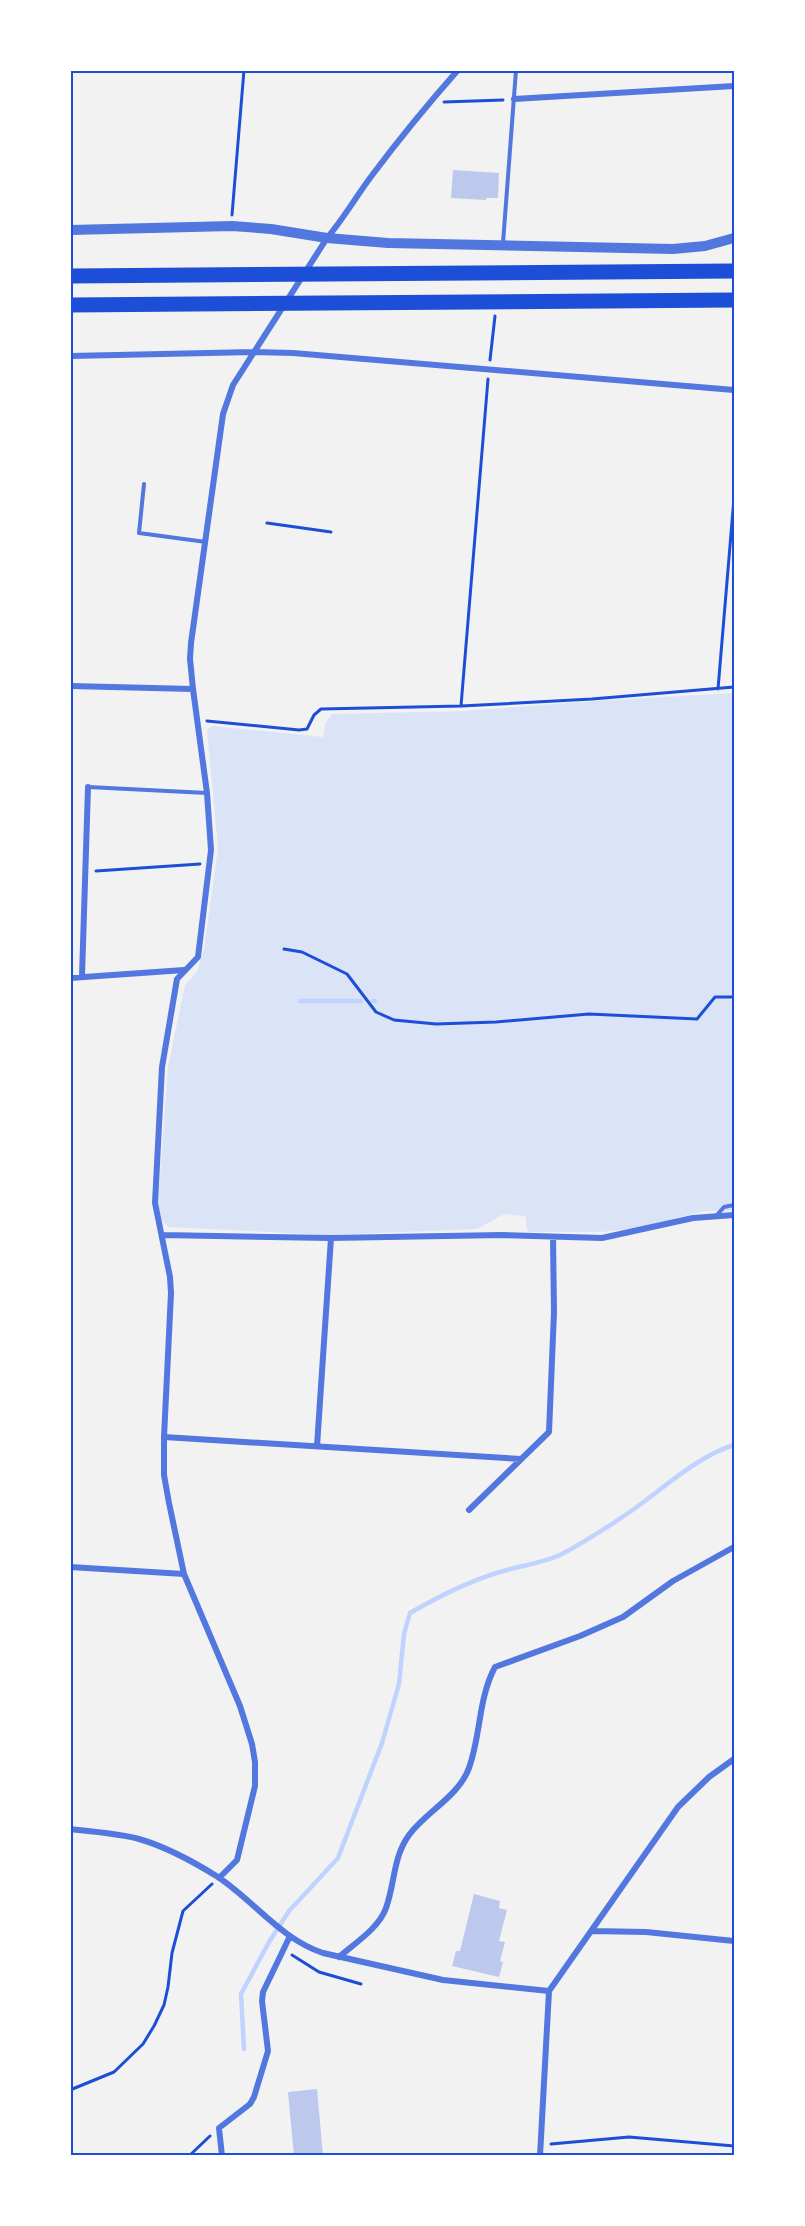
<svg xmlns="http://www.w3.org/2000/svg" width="805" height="2226" viewBox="0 0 805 2226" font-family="'Fira Sans',sans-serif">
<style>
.green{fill:#dbe4f7}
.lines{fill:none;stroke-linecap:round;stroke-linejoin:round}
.stream{stroke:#bfd3fe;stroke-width:4.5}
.building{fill:#bdc9ec}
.path{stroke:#1d4ed8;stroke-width:3}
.service{stroke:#5277de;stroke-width:4}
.minor{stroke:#5277de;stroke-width:6}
.tertiary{stroke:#5277de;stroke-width:10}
.motorway{stroke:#1d4ed8;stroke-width:15}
.neatline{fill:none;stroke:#1d4ed8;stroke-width:2}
</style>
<rect width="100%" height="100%" fill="#f2f2f2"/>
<path class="green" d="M734,693v518h-30l-67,17 -35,4h-74l-3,-16 -21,-2 -27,15 -148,6 -161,-8 -7,-8 -3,-16 10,-136 17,-82 12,-13 7,-23 14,-101 -11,-118 6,-4 110,11 2,-13 7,-10 131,-3 130,-10z"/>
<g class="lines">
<path class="stream" d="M300,1001h61
M373,1001h2
M244,2049l-3,-55 28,-52 20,-31 49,-53 44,-115 17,-59 5,-50 6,-21c31,-18 63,-34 97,-43 18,-5 35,-7 53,-15 25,-13 51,-30 74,-46 31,-22 64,-53 100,-64"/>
</g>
<path class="building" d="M453,170l46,3 -1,25h-12v2l-35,-2z
M474,1894l26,7 -1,7 8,2 -8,31 6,1 -5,19 3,1 -4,15 -47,-11 4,-15h4z
M317,2089l6,67h-29l-6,-64z"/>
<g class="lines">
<path class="path" d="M444,102l59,-2
M232,215l12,-145
M490,360l5,-44
M267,523l64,9
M718,689l16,-191
M461,706l131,-7 142,-12
M207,721l92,9 8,-1 7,-14 7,-6 140,-3 27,-327
M96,871l104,-7
M284,949l18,3 45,22 29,38 18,8 42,4 60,-2 93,-8 108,5 18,-22h19
M292,1955l27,17 42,12
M70,2090l44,-18 29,-28 11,-18 10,-21 4,-18 4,-34 11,-42 29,-27
M551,2144l78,-7 105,9
M189,2156l21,-20"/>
<path class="service" d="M503,243l13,-173
M144,484l-5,49 67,9
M88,787l119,6
M717,1215l7,-8 10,-2"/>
<path class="minor" d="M514,99l220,-13
M70,356l184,-4 39,1 441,37
M70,686l123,3
M82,976l6,-189
M70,978l114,-8
M162,1235l169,3 171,-3 100,3 91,-20 41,-3
M164,1437l357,22
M317,1446l14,-208
M469,1510l80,-78 5,-120 -1,-75
M70,1567l114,7
M70,1829c23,3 47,4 69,10 28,8 55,23 79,38 36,24 63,62 105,76l120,27 106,11
M219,1878l18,-18 18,-74v-24l-3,-18 -12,-38 -56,-132 -15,-71 -5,-28v-38l7,-144 -1,-16 -15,-74 7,-136 15,-88 21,-22 13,-107 -4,-57 -14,-104 -3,-30 1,-16 32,-229 10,-29 94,-147c17,-20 30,-43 46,-64 27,-36 55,-70 85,-104
M592,1931l54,1 88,9
M339,1957c16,-14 40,-29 47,-49 9,-25 7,-51 23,-73 17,-23 50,-39 60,-67 12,-33 9,-69 26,-101l85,-31 43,-19 50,-36 61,-34
M222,2156l-3,-28 31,-24 4,-7 14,-46 -6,-50 1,-9 27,-56
M540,2156l9,-165 129,-184 31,-30 25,-18"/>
<path class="tertiary" d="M70,230l162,-4 39,3 56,9 61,5 285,6 32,-3 29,-8"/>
<path class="motorway" d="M70,276l664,-5
M70,305l664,-5"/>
</g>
<rect width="805" height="2226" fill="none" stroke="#ffffff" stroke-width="144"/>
<rect x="72" y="72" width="661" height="2082" class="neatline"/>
</svg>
